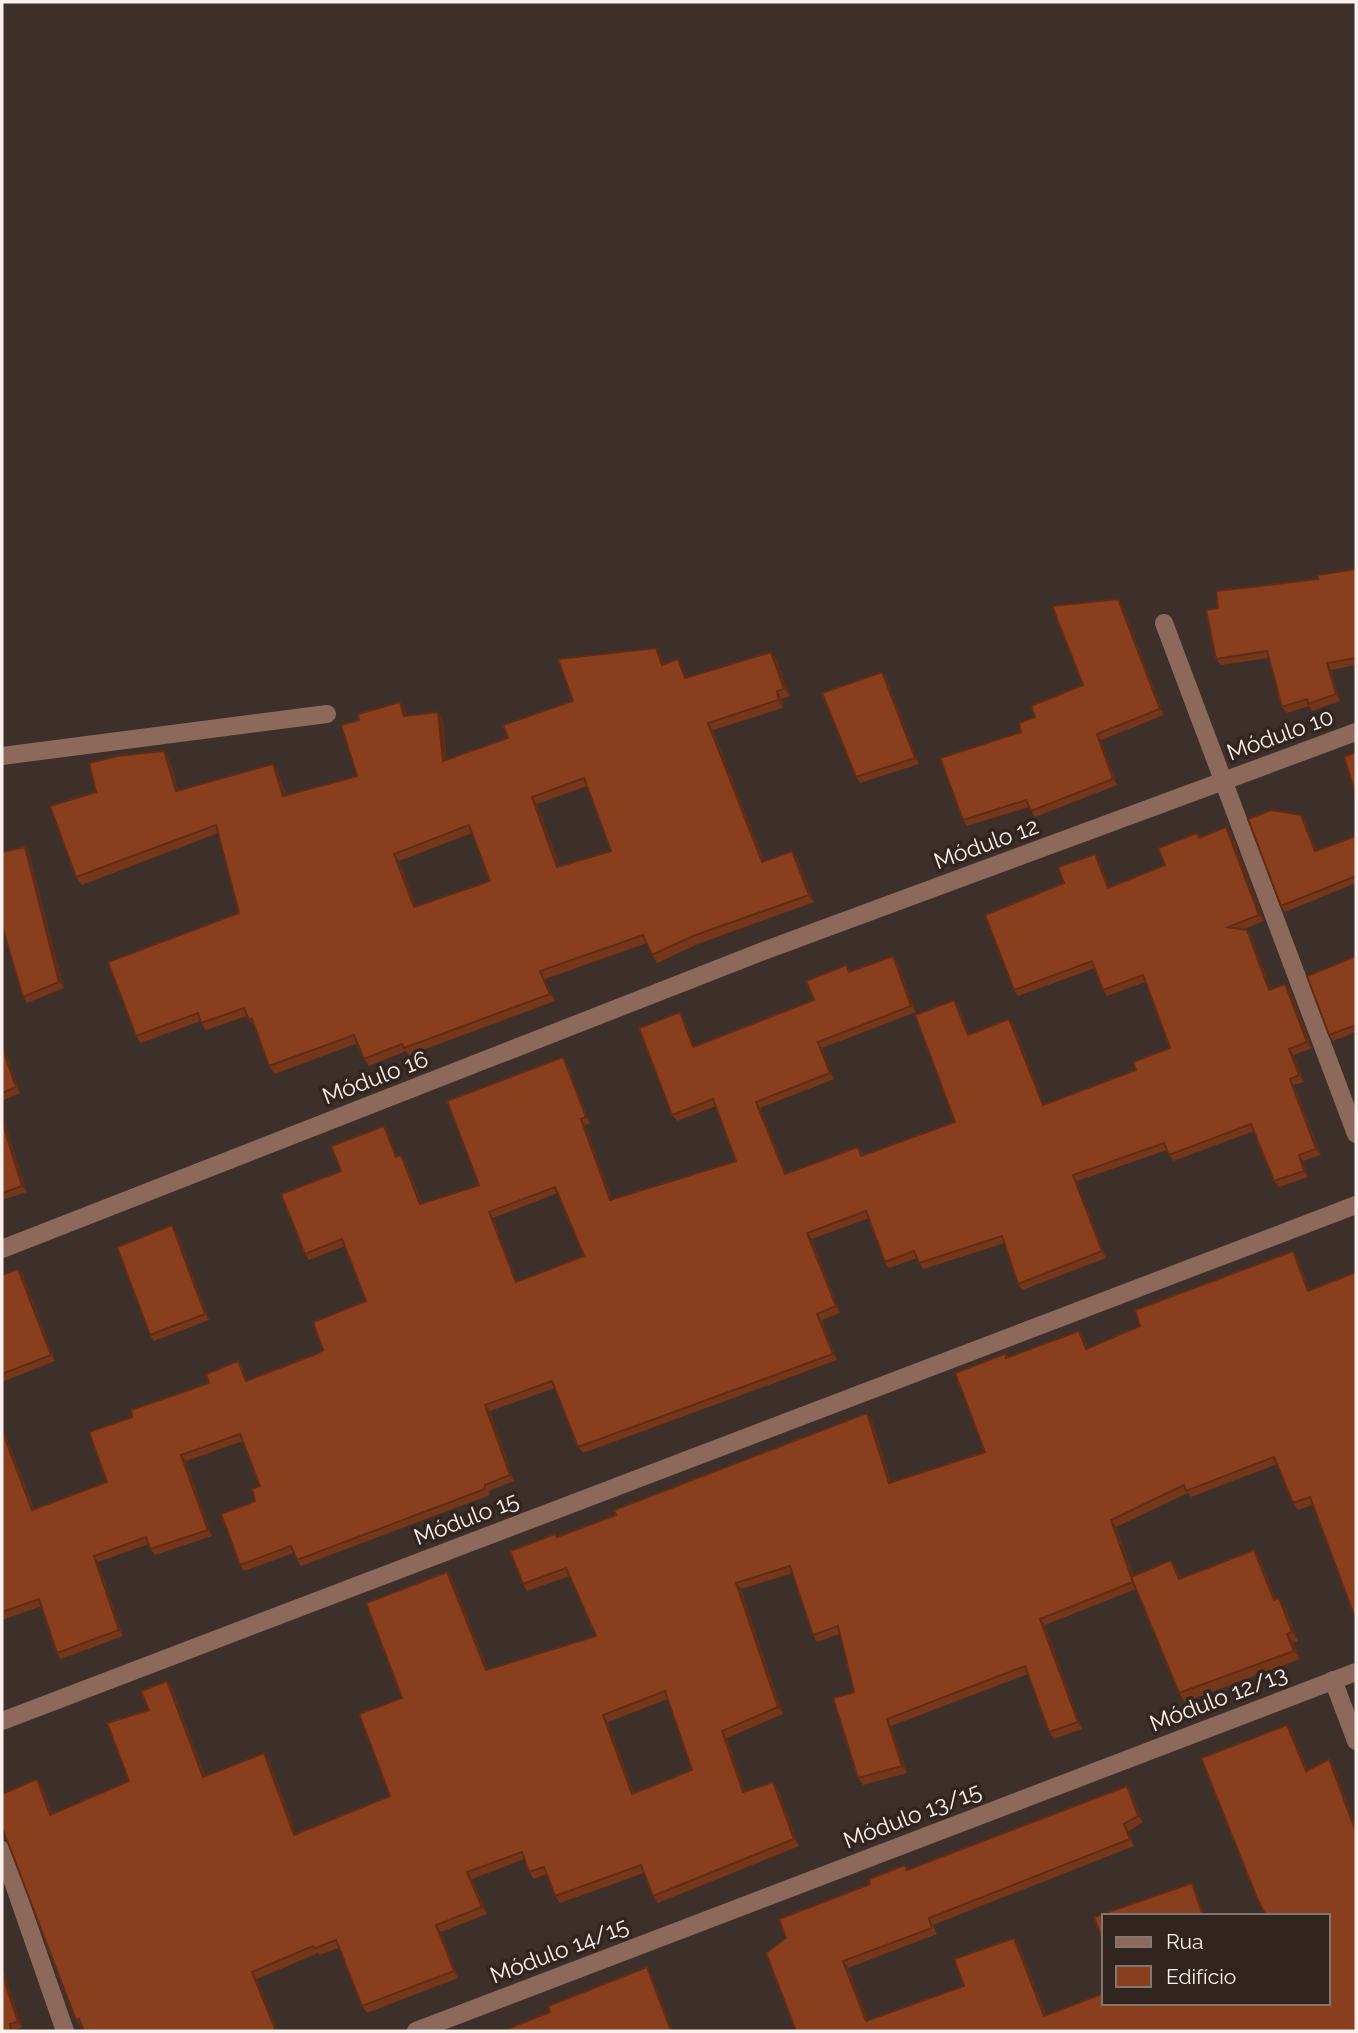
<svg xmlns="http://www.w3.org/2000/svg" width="1358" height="2033" viewBox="0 0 1358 2033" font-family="Raleway,sans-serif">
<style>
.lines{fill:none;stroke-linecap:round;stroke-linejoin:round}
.minor{stroke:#8c695b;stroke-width:18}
.wall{fill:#76361a;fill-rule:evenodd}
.shaded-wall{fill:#602c15}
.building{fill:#893f1e;stroke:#602c15;stroke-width:2;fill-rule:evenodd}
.labels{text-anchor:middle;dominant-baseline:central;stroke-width:7;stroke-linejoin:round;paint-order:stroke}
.street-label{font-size:23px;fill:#faf0ed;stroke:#322520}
</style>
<rect width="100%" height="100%" fill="#3d2f29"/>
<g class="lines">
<path class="minor" d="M1164,623l192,511
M2,756l325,-42
M2,1249l764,-299 590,-218
M1333,1680l23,61
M2,1721l1354,-516
M2,1850l63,181
M416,2031l940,-359"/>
</g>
<path class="wall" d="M1356,569v96l-25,5 9,31 -28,10 -3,-5 -22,7 -5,-6 -13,-49 -48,7 -5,-6 2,-51z
M1118,599l4,6 42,110 -63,25 16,45 -82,32 -6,-10 -62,19 -4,-6 58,-88 14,-15 48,-32z
M656,648l5,8 3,8 14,-5 5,7 4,12 84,-26 5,7 14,37 -8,3 1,9 -70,22 51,131 34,-2 16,43 -116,42 -41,19 -5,-8 -5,-12 -102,36 10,22 -146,54 -3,-4 -37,15 -5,-7 -6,-16 -83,31 -6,-8 -14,-39 -6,-7 -2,-4 -41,14 -6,-9 -59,22 -5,-7 103,-123 -21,-80 -136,52 -6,-8 20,-85 68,-41 5,8 10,31 99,-19 8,24 71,-19 48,-67 2,6 31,-3 5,8 4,40 61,-22 65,-37zM587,786l24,65 -51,15 -23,-62zM472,833l18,48 -74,25 -17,-45z
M882,672l4,6 33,86 -59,19 -4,-6z
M1301,815l4,6 12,30 39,-15v47l-71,29 -4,-6z
M1226,827l5,6 33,88 -22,9 9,6 20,53 14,-5 5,6 22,58 -18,7 10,27 -10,3 27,70 -18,6 5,16 -29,10 -5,-6 -20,-50 -81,30 -6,-11 -90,31 29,77 -84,32 -4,-6 -13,-41 -82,26 -6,-11 -28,10 -4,-6 -16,-44 -57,21 28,74 -18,7 15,40 -254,93 -5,-6 -23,-59 -65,23 24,70 -25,10 1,4 -189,71 -4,-6 -3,-7 -50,18 -4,-6 20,-79 -17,-45 -57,20 26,75 -57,19 -5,-6 -1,-5 -51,18 25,74 -62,23 -4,-6 -15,-47 -40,14v-194l32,83 73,-27 25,-65 77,-34 29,-22 4,6 5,13 69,-26 7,-4 43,-49 -21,-55 -36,14 -4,-6 36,-83 47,-39 9,24 8,5 17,43 57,-19 88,-121 23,59 -5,2 27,75 124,-39 -20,-55 -39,15 -5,-6 8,-103 4,6 10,28 120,-46 32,-35 5,6 42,-15 4,6 19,50 -94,36 12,31 -74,29 26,65 72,-26 5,8 92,-33 -1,-122 4,6 12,29 39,-16 5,6 30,80 92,-35 34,-22 -25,-66 -38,14 -4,-6 -8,-22 -77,28 -4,-6 50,-107 31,-29 4,6 10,27 56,-22 35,-28zM558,1193l26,63 -67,26 -24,-64z
M25,847l4,6 35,135 -37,15 -4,-6z
M1356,956v76l-23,9 -4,-6z
M2,1042l18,51 -18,8z
M2,1114l25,78 -25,8z
M176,1231l33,89 -55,21 -4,-6z
M1293,1251l5,7 15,247 -15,5 -5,-7 -16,-39 -86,33 -3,-4 -72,34 18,49 44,-7 3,9 73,-28 6,9 16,40 9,8 13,34 -4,2 6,16 -115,43 -6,-9 -43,-104 -91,36 37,104 -28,10 -5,-7 -21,-58 -137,52 16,47 -44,12 -5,-7 -4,-86 -14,-58 -23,8 -4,-7 -20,-62 -52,16 42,125 -56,24 18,54 33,-3 21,57 -141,57 -5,-7 -9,-23 -84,30 -5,-7 -8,-22 -13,5 -5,-7 -5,-13 -52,20 15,35 -46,18 17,46 -91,35 -5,-7 -23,-58 -20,7 -1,-2 -61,26 -176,47 -5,-6 -34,-234 10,28 77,-33 20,-71 18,-29 5,7 33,88 59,-23 5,7 27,74 94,-38 12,-98 45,-126 5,7 36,90 108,-33 -26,-60 -43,15 -4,-7 35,-47 314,-117 19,62 94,-30 25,-95 69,-26 5,7 4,10 52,-22zM668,1699l24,71 -58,23 -26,-71z
M18,1269l5,6 32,86 -53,21v-107z
M1287,1725l5,6 15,39 27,-4 22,265h-560l74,-147 35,-19 4,5 218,-84 4,6 12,30 -14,9 5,15 -201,79 4,9 -89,34 20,52 96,-34 55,-41 27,70 282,-12z
M2,1967l20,60 -8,3v1h-12z"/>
<path class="shaded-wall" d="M1118,599l4,6 42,110 -4,-6z
M656,648l5,8 7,16 -6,-7z
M771,652l5,7 14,37 -6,-7z
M678,659l5,7 8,20 -6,-8z
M1327,663l4,7 9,31 -4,-7z
M882,672l4,6 33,86 -4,-6z
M777,691l5,8 1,9 -5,-8z
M400,702l5,7 4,14 -5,-7z
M438,712l5,8 5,49 -5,-8z
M708,723l5,7 54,139 -5,-7z
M1097,734l4,6 16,45 -4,-6z
M164,751l5,8 13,40 -6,-8z
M273,764l5,7 10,33 -5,-8z
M532,797l5,7 26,70 -6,-7z
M1301,815l4,6 14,36 -4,-6z
M1226,827l5,6 33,88 -5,-6z
M25,847l4,6 35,135 -5,-6z
M792,851l6,8 16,43 -5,-7z
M394,854l5,7 21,53 -6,-7z
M1095,854l4,6 13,34 -4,-6z
M1247,930l4,6 23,60 -5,-6z
M893,956l4,6 19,50 -5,-6z
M540,971l5,8 10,22 -5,-7z
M1285,984l5,6 22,58 -5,-6z
M954,1000l4,6 14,35 -4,-6z
M680,1012l4,6 13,35 -4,-6z
M1009,1019l5,6 33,87 -4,-7z
M2,1042l18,51 -4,-6 -14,-40z
M818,1042l4,6 12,31 -4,-6z
M1289,1049l5,6 10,27 -5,-7z
M563,1057l4,7 23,59 -4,-6z
M1290,1079l4,6 27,70 -5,-6z
M756,1102l4,6 29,72 -4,-6z
M2,1114l25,78 -5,-6 -20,-65z
M581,1119l4,6 30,81 -5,-6z
M384,1126l4,6 12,31 -4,-6z
M401,1155l4,6 19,50 -4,-7z
M1299,1155l4,6 5,16 -4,-6z
M1073,1175l4,6 29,77 -4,-7z
M489,1212l4,6 27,71 -4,-7z
M172,1225l4,6 33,89 -4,-6z
M807,1233l5,6 28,74 -4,-7z
M1293,1251l5,7 15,40 -5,-7z
M18,1269l5,6 32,86 -4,-6z
M817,1314l5,6 15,40 -4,-6z
M1079,1331l5,7 7,18 -5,-7z
M238,1361l4,6 8,20 -4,-6z
M485,1405l5,6 24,70 -4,-6z
M867,1413l5,7 21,70 -4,-7z
M2,1426l34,90 -4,-6 -30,-79z
M181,1455l5,6 26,75 -4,-6z
M1111,1520l5,7 22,61 -4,-6z
M1254,1550l6,9 20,50 -6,-9z
M94,1556l4,6 25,74 -4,-6z
M1171,1560l7,9 7,19 -6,-9z
M447,1572l5,7 39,98 -5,-7z
M736,1583l5,6 42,125 -5,-7z
M1279,1598l6,9 13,34 -6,-9z
M1040,1619l5,6 37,104 -4,-7z
M1287,1634l7,9 6,16 -6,-8z
M167,1681l5,7 35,95 -4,-6z
M603,1715l5,7 29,79 -5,-7z
M887,1719l4,7 16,47 -5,-7z
M1287,1725l5,6 18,46 -4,-6z
M722,1731l5,7 21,61 -5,-7z
M264,1753l5,7 30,81 -5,-6z
M1329,1759l5,7 22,60v6z
M37,1779l5,7 13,36 -5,-7z
M773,1782l5,7 21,57 -5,-7z
M1127,1786l4,6 12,30 -5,-6z
M1124,1824l5,7 5,15 -4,-7z
M467,1872l5,7 15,35 -5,-7z
M1192,1883l4,6 9,27h-2z
M436,1925l5,7 17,46 -4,-7z
M1014,1938l5,7 30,77 -5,-6z
M843,1961l5,7 23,59 -5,-6z
M2,1967l20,60 -4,-5 -16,-49z
M647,1967l4,6 22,58h-2z
M252,1972l5,7 21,52h-2z"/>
<path class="building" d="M1356,569v89l-29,5 9,31 -28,10 -1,-5 -25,8 -15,-56 -51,8 -10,-49 12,-2 -2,-17 102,-12 -1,-4z
M1118,599l42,110 -63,25 16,45 -82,32 -5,-11 -63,20 -23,-62 81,-26 -2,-9 16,-6 -4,-11 52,-21 -31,-79z
M656,648l6,17 16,-6 7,19 86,-26 13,37 -7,2 1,9 -70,23 54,139 30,-11 17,44 -116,41 -41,19 -9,-20 -103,36 10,23 -146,54 -2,-4 -38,15 -10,-24 -85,31 -17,-47 -3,1 -5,-12 -43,15 -3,-10 -62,23 -28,-74 131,-49 -23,-88 -140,52 -26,-71 46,-14 -7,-29 28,-7 47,-5 12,40 97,-27 10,32 74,-20 -16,-51 18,-5 -1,-6 42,-12 4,14 34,-4 5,49 65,-23 -5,-13 70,-24 -15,-42zM584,778l27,73 -54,16 -25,-70zM469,825l21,56 -76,26 -20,-53z
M882,672l33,86 -59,19 -34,-84z
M1356,752v43l-12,-38z
M1271,810l30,5 14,36 41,-15v40l-75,30 -33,-87z
M1226,827l33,88 -31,12 19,3 22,60 16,-6 22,58 -18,7 10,26 -9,4 26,70 -17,6 5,16 -30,10 -23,-57 -82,31 -5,-12 -91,32 29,76 -84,33 -16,-48 -83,27 -5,-12 -29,11 -19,-51 -59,22 29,73 -19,8 16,40 -255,93 -26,-66 -67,24 25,70 -25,10v4l-188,71 -6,-14 -51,19 -19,-51 34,-13 -3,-12 8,-3 -20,-52 -59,21 27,75 -58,19 -4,-12 -52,19 25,74 -62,23 -18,-54 -37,13v-181l30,79 75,-28 -18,-50 43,-15 -1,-7 78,-27 -3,-9 32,-13 8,20 70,-27 7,-4 -10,-28 53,-21 -24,-62 -37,15 -24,-60 60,-23 -10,-25 53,-20 12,31 5,-2 19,49 59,-19 -32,-84 116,-44 23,60 -5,2 29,81 126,-39 -23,-62 -41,16 -33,-87 41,-16 13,35 121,-47 -8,-19 40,-16 3,7 44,-16 18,50 -93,36 12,31 -74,29 29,72 73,-27 3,9 94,-34 -40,-107 39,-15 14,35 41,-16 34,86 93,-35 -3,-8 37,-14 -27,-73 -40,15 -11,-29 -78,29 -29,-75 79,-32 -6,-16 37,-13 13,34 57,-23 -7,-17 39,-15 2,5zM555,1187l29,69 -68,26 -27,-70z
M25,847l34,135 -36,15 -21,-71v-74z
M1356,956v69l-27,10 -22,-59z
M2,1047l14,40 -14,6z
M2,1121l20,65 -20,7z
M172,1225l33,89 -55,21 -33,-88z
M1293,1251l15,40 48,-19v348l-46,-123 -17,6 -19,-46 -88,34 -2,-6 -73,35 22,62 -93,37 38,103 -29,10 -24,-66 -138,53 15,47 -44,12 -25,-80 21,-6 -16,-66 -25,9 -23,-69 -54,17 42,124 -56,24 21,61 30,-10 21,57 -141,57 -12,-31 -86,31 -11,-29 -15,5 -7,-20 -55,20 15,35 -46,18 18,46 -92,35 -26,-66 -21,8 -2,-2 -61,26 24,59h-192l-5,-12 -3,1 -74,-193v-33l35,-15 13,36 79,-34 -22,-58 42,-13 -8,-19 26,-10 36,96 61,-24 30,82 96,-39 -31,-82 43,-16 -36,-95 81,-31 39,98 110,-34 -30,-68 -43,16 -13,-33 45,-17 2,3 59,-22 -2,-5 253,-97 22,70 96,-31 -30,-79 52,-20 -1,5 73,-27 7,18 54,-23 -5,-16zM665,1691l27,79 -60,24 -29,-79z
M18,1269l33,86 -49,19v-99z
M1254,1550l20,50 5,-2 13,34 -5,2 7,17 -115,42 -48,-116 40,-17 8,19z
M1287,1725l19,46 23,-12 27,73v199h-560l-30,-78 20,-15 -7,-19 91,-35 -1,-5 36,-14 2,5 220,-84 11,30 -14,8 6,15 -201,79 3,10 -89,33 23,60 98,-35 -10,-27 60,-21 30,78 60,-23v10h224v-87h-62l-9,-18 -56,-140z
M1192,1883l11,33h-99v28l-10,-27z
M647,1967l24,64h-164v-2l43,-17 -2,-6z
M2,1973l16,49 -8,2 1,7h-9z"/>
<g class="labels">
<g class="street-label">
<text transform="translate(1280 734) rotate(-20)">Módulo 10</text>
<text transform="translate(986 843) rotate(-20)">Módulo 12</text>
<text transform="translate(375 1077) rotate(-21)">Módulo 16</text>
<text transform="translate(466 1518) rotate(-21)">Módulo 15</text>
<text transform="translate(1218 1698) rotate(-21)">Módulo 12/13</text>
<text transform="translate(912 1815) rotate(-21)">Módulo 13/15</text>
<text transform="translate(559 1950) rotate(-21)">Módulo 14/15</text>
</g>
</g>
<rect width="1358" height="2033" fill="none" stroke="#faf0ed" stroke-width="7"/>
<rect x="1102" y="1914" width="228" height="91" fill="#322520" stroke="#827672" stroke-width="2"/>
<rect x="1116" y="1937" width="35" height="10" fill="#8c695b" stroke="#827672" stroke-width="2"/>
<text x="1166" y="1949" font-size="21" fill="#faf0ed">Rua</text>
<rect x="1116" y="1966" width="35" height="21" fill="#893f1e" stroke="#827672" stroke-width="2"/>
<text x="1166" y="1984" font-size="21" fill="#faf0ed">Edifício</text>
</svg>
